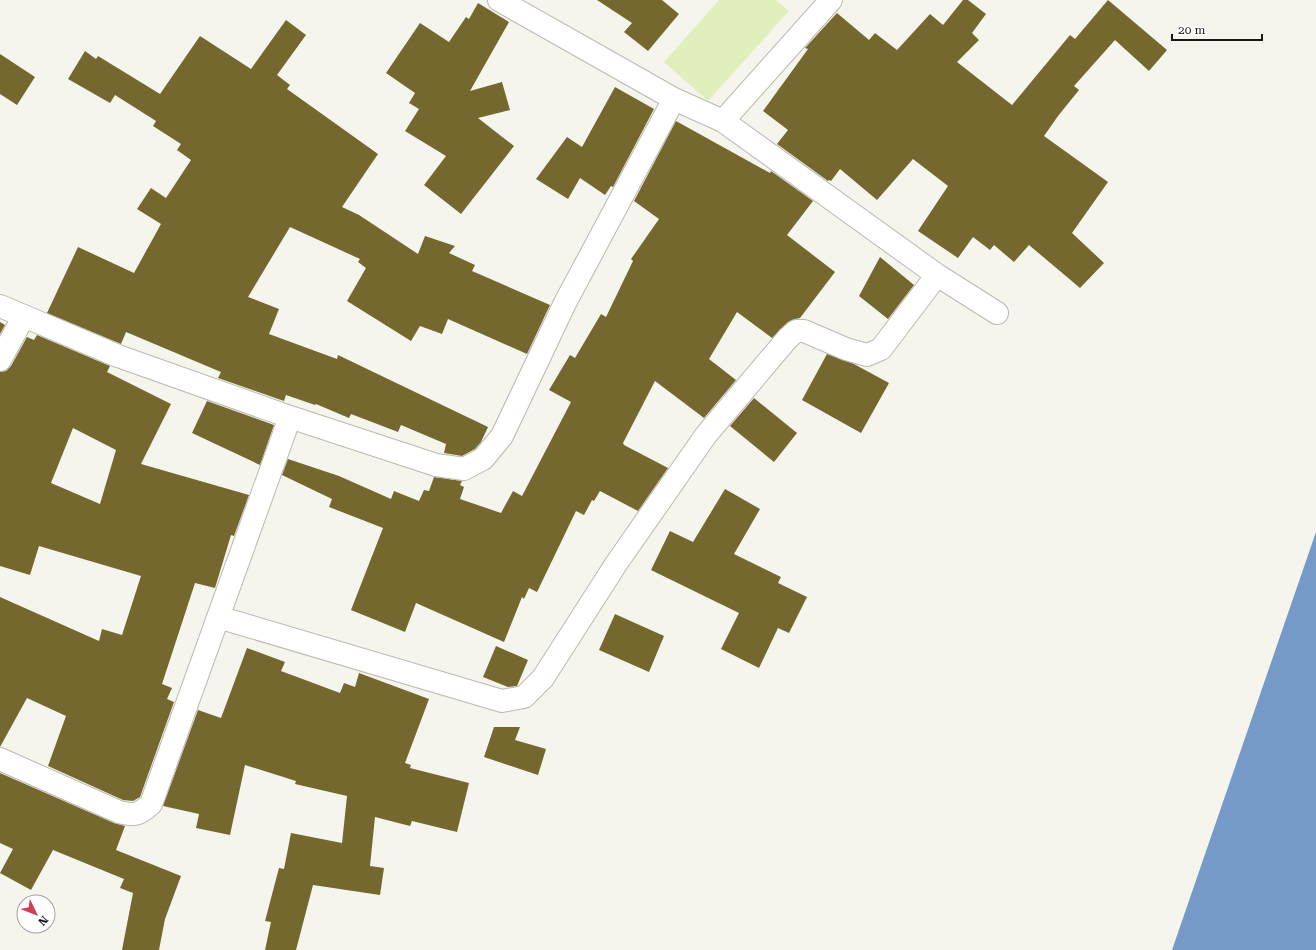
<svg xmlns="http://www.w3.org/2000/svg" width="1316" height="950" viewBox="0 0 1316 950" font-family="'Roboto Serif',serif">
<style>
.green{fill:#e0efbc}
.water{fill:#759ac7}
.building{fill:#74682f;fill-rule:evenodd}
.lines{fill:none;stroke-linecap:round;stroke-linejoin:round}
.street-casing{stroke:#bab8b1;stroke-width:24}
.street{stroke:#fff;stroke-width:22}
</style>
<rect width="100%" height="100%" fill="#f6f5ed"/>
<path class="green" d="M719,0h57l13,11 -81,90 -44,-39z"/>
<path class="water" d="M1316,531v419h-144l144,-418z"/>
<path class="building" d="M597,0h65l17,14 -31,37 -24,-19 8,-9z
M963,0h5l18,14 -14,19 7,7 -22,22 55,43 58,-70 5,4 33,-39 59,50 -18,21 -34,-31 -41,46 5,4 -21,26 -14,20 64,46 -36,51 32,30 -24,25 -51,-43 -15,17 -20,-17 -4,5 -17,-13 -15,21 -40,-27 30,-45 -35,-27 -36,41 -37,-31 -9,12 -2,-1 -1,1 -51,-37 11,-14 -25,-19 45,-62 -3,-1 32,-35 32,27 6,-7 22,17 33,-36 13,11z
M478,3l31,19 -39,69 32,-9 8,28 -32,8 36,28 -53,68 -37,-29 22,-29 -41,-25 14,-22 -10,-6 6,-10 -29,-20 34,-50 29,19 17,-25 3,2z
M286,20l20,15 -29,40 13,10 -3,4 91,65 -36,53 17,8 59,39 7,-18 30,10 -6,7 26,12 -3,6 78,34 -23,49 -79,-35 -6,15 -22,-8 -9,15 -64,-40 19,-33 -8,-6 2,-3 -70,-32 -42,70 31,12 -10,25 68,25 1,-4 150,72 -7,15 -6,7 -13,7 -18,-3 2,-9 -45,-19 -3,7 -47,-18 -2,4 -33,-14 -1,1 -29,-10 -2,6 -66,-23 3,-6 -95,-40 -5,12 -74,-31 31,-66 56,26 27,-49 -24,-15 14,-21 15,10 25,-38 -14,-10 4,-6 -28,-18 3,-5 -41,-26 -5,8 -42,-24 17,-28 11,8 2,-3 62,38 40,-58 51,33z
M0,54l35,23 -18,28 -17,-11z
M615,87l39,22 -41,78 -2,-1 -6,9 -25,-17 -12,21 -32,-20 31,-42 15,10z
M676,121l94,52 1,-2 42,30 -26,34 48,37 -35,46 -5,1 -7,3 -16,16 -35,-26 -28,47 27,21 -32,38 -49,-37 -32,62 1,2 44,23 -30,43 -38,-20 -6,10 -2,-1 -8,15 -8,-4 -39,81 -8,-4 -5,11 -2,-2 -18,45 -88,-39 -11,29 -54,-22 32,-82 -54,-21 3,-8 -50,-24 6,-16 51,17 52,23 3,-8 25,10 5,-11 5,1 5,-14 28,4 -2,4 4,2 -4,12 41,14 12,-22 9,5 49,-94 -22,-12 21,-35 5,3 26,-44 5,3 27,-56 -2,-2 28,-40 -25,-18z
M880,257l34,28 -26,34 -29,-23z
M0,322l5,3 -5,9z
M37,335l73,31 -3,6 64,32 -30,60 108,31 -15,41 -3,-1 -16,53 -20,-5 -33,101 10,4 -5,11 7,3 -34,95 -7,4 -10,-1 -75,-34 18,-50 -39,-18 -27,49v-150l99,44 3,-12 20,6 19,-59 -102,-30 -9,29 -30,-9v-194l6,-1 5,-5 16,-29 7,3zM73,428l43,22 -16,54 -49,-21z
M827,354l27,10 35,19 -28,50 -59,-33z
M754,398l43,35 -23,29 -44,-36z
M207,401l67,24 -14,40 -68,-32z
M725,489l35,20 -26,45 47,23 -3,6 29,14 -18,36 -11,-5 -19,40 -38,-19 18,-36 -88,-43 19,-39 23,11z
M615,614l49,22 -15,36 -50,-22z
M496,646l32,14 -11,26 -9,1 -25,-10z
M247,648l38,14 -4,9 59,22 4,-10 11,4 4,-14 70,26 -24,64 6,2 -1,3 59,15 -12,49 -45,-11 -2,5 -35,-9 -5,49 14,2 -4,27 -67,-10 -17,65h-31l6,-28 -6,-1 14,-53 5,1 7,-36 51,10 5,-47 -52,-12 1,-3 -51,-16 -15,70 -34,-7 3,-14 -36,-8 35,-96 23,8z
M494,727h26l-5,13 31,9 -8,26 -54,-18z
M0,773l114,50 11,3 -9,24 65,26 -16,43 -6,31h-37l11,-57 -13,-5 4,-9 -71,-29 -22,40 -31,-17 13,-24 -13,-6z"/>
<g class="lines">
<g class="street-casing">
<path id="street" d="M499,0l175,99 49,22 214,154 60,38
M723,121l108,-121
M0,306l118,50 172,61 146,48 28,4 19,-10 19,-23 63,-133 109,-204
M0,360l24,-44
M218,617l284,84 22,-4 19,-19 73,-114 90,-129 82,-97 8,-7h8l42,18 21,6 14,-6 56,-74
M0,759l119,53c17,4 19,3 32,-8l139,-387"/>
</g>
<use href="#street" class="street"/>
</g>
<g transform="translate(36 914) rotate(133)"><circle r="19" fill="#ffffff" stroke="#a2a2a1"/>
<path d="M0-3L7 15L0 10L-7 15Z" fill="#ce3e5a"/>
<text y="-6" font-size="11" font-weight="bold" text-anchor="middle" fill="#171714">N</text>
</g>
<path d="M1172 34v6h90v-6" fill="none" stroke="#171714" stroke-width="2"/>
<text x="1178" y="34" font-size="12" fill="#171714" stroke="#ffffff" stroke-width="3" paint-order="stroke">20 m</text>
</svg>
